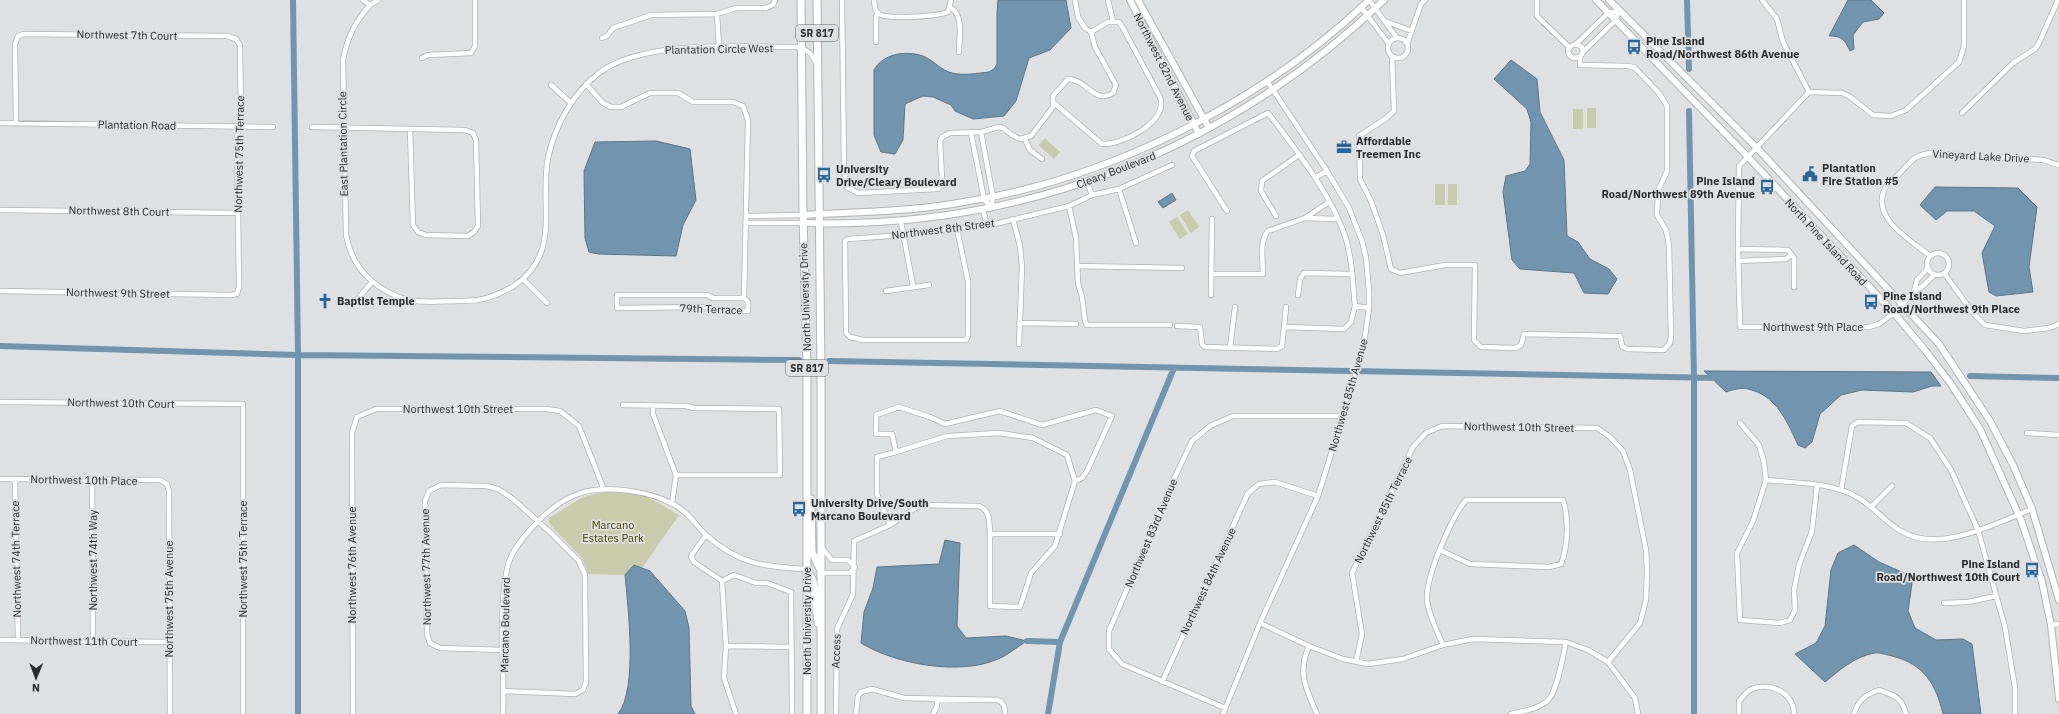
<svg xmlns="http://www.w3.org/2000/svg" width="2059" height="714" viewBox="0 0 2059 714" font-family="'IBM Plex Sans',sans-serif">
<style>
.green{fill:#c9ccac}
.water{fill:#7195af;stroke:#5c7688}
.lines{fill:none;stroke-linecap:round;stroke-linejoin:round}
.canal{stroke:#7195af;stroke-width:6}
.street-casing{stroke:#b1b3b5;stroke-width:6}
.secondary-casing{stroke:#b1b3b5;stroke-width:8}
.primary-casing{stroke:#b1b3b5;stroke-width:9}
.street{stroke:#fff;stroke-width:4.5}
.secondary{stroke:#fff;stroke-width:6}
.primary{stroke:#fff;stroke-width:7}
.labels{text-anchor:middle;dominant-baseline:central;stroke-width:3.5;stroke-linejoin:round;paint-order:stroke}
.shield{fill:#dfe0e2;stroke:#616263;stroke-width:1}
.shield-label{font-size:10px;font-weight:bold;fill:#2b2c2d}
.street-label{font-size:11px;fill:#2b2c2d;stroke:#dfe0e2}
.poi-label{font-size:11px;font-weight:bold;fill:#2b2c2d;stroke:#dfe0e2;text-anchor:start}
.park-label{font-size:11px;fill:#454700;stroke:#dfe0e2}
</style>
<rect width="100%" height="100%" fill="#dfe0e2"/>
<path class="green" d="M1587,108h9v20h-9z
M1573,109h10v20h-10z
M1045,138l15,14 -6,7 -16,-14z
M1435,184h10v21h-10z
M1448,184h9v21h-9z
M1188,210l11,17 -8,6 -11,-18z
M1177,217l11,17 -8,5 -11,-17z
M610,491l34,4 35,20 -37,53 -8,-3 -9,10 -37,-1 -6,-16 -29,-30 -4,-6v-4l34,-21z"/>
<path class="water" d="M998,0h68l5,28 -21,22 -21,8 -13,43 -12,15 -31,3 -18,-8 -4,-6 -18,-8 -10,-1 -18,8 -2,36 -8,14 -14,-2 -7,-17v-65c9,-16 31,-20 49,-14 10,4 19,15 29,17 12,3 26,0 37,-1l5,-3 3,-5v-51z
M1848,0h23l13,13 -5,6 -16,3 -10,13 1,14 -4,2c-6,-12 -8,-15 -21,-15z
M1511,60l26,19 3,33 24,48 3,76 11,6 12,17 19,10 8,10 -9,15 -24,-1 -10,-20 -54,-4 -8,-9 -9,-68 3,-16 19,-5 5,-7 1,-42 -4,-13 -33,-30z
M656,141l34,8 6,51 -13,25 -7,31 -78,-2 -9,-2 -4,-14 -1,-67 11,-29z
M1935,187l83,1 19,19 -8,60 4,25 -37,4 -7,-4 -7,-39 13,-27 -21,-15h-27l-11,9 -16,-15z
M1172,193l4,7 -13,8 -5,-6z
M1704,371l227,1 10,14h-9l-19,6 -51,-2 -21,5 -21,19 -8,28 -7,6 -7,-3c-11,-24 -22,-50 -50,-56 -6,-2 -16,1 -22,3z
M945,540l15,3 -3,83 9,12 40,-2 21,5c-10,6 -19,14 -29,18 -38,17 -103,5 -137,-16l3,-31 9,-24 4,-21 62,-3z
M1854,545l25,17 34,15 -5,34 7,17 21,12 27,-1 9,5 9,70h-38c-7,-30 -19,-50 -51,-58 -5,-1 -13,-4 -18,-3 -20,4 -34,17 -49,29l-30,-28 21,-11 9,-17 6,-56 7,-17z
M634,565l16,6 35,40 4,17 2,78 4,8h-77c20,-25 10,-107 7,-139z"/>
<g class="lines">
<path class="canal" d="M293,0l5,355v359
M1687,0l2,69
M1689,111l5,267v336
M0,346l298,9 501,5
M829,361l891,17
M1970,376l89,2
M1027,641l33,1
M1048,714l12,-72 114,-274"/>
<g class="street-casing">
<path id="street" d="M363,0l7,5c-15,17 -23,33 -27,55l3,175c5,27 21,47 46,59 21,11 46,7 68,7 20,1 38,-5 55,-16 47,-32 24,-81 33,-127 7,-33 25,-65 51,-85 44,-34 148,-26 202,-26l9,6 7,11
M842,0l2,168 3,19 11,6 80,-4 4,-10 -2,-38 2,-4 8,-4 31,-1 18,-5 4,1 9,7 8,4 11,-3 22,-29v-11l15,-17c18,0 27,26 45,14l3,-8 -21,-38 -4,-15 -6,-4 -7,-11 -3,-17
M874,0c1,6 0,11 5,14 9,6 60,2 69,-2l3,-12
M1108,0l5,21
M1369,0l28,38
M1537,0v16l32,31
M1762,0l15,19 6,23 26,50 -70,74 -1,83 2,78h129l10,-3 15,-11 20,-22 9,-5 11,-11
M370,5l8,-5
M1361,7l28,37
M951,8c13,7 8,31 8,44
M717,14l2,34
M1387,22l25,9
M602,38l5,-2 6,-8 38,-13 66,-1 19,-6h30l7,-3 2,-5
M1388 48a10 10 0 1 1 20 0a10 10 0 1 1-20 0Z
M876,42v-25l2,-4
M1407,44l14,-40 4,-4
M1576,44l32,-31 11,-2
M1583,52l32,-31 4,-10
M1392,56l2,55 -9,8 -26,17 1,43 11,22 12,34 8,34 9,4 45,-8h30l-1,75 7,7 35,1 5,-3 3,-11 96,2 2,10 5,3 37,1 6,-7 1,-7 -2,-91 -3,-15 -9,-15 1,-24 9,-20v-65l-8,-13 -24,-25 -6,-2 -49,-1v-8l3,-5 -1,-5 -6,-3 -5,2 -3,4 1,5 4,3 7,-1
M422,58l6,-3 43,-2 4,-7v-46
M586,84l17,19 8,4h10l29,-14h28l15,9h40l10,4 5,14 -4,178
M551,85l20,18
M1809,92l33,1 7,3 24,19 18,1 15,-6 53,-48 5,-16v-46
M1053,102l49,42c20,1 67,-22 58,-47l-37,-69 -4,-6h-11l-17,10
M1962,113l51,-50 22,-14 4,-6 19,-43
M0,123l273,4
M312,127l153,3 8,3 3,7 2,86 -4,6 -6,4 -42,-1 -8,-3 -5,-7 -3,-96
M981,132l12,65 -2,11
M971,133l13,66 7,9
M1025,139l5,11 12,9
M1315,178l12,-7
M1087,182l5,13
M1119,189l17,54
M1069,206l7,32 2,45 4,14 3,24 2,4h83
M0,210l238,3
M983,210l4,16
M1227,211l-35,-55 2,-5 74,-38c27,35 74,95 81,139 4,17 4,36 6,54
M746,216l57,-1
M1276,216l-15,-25 1,-10 37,-26
M1305,218l33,1
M1013,219l7,27 2,21 -3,77
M901,222l12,64
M746,223h57
M957,229l11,52v55l-2,4h-103l-13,-3 -4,-4 -1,-92 3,-2 56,-4 75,-10 8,1 82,-20 23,-11 27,-6 53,-24
M1738,249l50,1 6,8v29
M1927 264a11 11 0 1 1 22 0a11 11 0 1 1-22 0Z
M1930,256c-19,-16 -60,-38 -45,-68 2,-5 9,-9 13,-13 12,-12 14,-19 32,-22l113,7 16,5
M1738,261l48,-2 5,-4
M1077,266l105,2
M1944,273l29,40 12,12 39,6 25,-3 10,-4
M1211,274h52c0,-12 -4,-33 5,-43l37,-13 24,-16
M523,279l24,24
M0,291l231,4 6,-1 2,-7 -2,-150 4,-19 -1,-73 -4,-6 -9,-3 -203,-2 -6,2 -3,8 1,79
M886,291l43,-6
M1914,291l3,-11 11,-12
M617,295h90l6,3h31l4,4v9h-32l-11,-4 -88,1z
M1211,295l1,-76
M1298,295l2,-16 4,-6 47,1
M356,301l16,-19
M1019,323l57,1
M1177,326l23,1 2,17 3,3 72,2 5,-3 4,-39
M1285,327l59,2 7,-7 4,-16 14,2
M1230,348l5,-41
M0,402l243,2v310
M623,405l63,1 8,2 85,1 1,66h-104
M653,406v8l23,61 -4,29
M1740,423l19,22 5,17 2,18 -13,41 -16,32 3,67 40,3 10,-3 5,-10 -1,-20 5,-25 13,-34 5,-45
M2027,433l32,2
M896,452l51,-16 52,-3 34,5 34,17 8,26
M0,479l160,1 7,4 2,7 1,223
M15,479l3,161
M92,480l1,161
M1766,480c28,3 64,2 89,16 18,9 28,25 46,35 38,23 93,-7 131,-22
M1841,490l11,-64 6,-4 48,1 24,15 21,32 27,60 27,97 10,61v26
M1872,506l20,-20
M890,525l-13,-31v-37l19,-5 -4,-18h-16v-19l23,-8 31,10 15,7 55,-13 42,14 54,-15 16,6 -25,55 -5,7 -7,3 -20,65 -24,27 -11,34 -30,-1v-72
M706,535l-15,21 3,6 28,19
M822,548l10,12h16l7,7 -5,6h-28
M1440,550l30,14 79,3 12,-3c7,-17 8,-46 2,-64h-97c-15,18 -40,76 -39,99 0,12 11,34 16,46
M722,581l12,-6 22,8h11l24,9 1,122
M722,581l4,65 -2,32 12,36
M1944,603l24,-1 28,-6
M1260,623l49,23 34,13 25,5 35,-5 40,-14 30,-6 93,3 22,8 20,12 27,36 3,16
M2051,625l8,-1
M0,640l168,2
M726,646l65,1
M1309,646c-12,27 -3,43 8,68
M503,650l-63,-2 -10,-5 -3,-9 -2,-133 4,-10 12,-6 46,1 11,3 15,10 38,34 28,28 6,14 1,107 -3,8 -8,4 -71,-3
M1356,662l6,-28 -10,-61 61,-126 13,-14 16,-7 155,2 13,9 13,14 7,19 16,80 1,20 -1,30 -6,23 -32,39
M1162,682l86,-189 11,-9 16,-2 43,14
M1225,708l-103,-44 -13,-15v-18l64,-150 19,-40 18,-15 23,-10h110
M353,714l-1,-281 5,-16 19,-8h171l13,2 19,15 25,64
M503,714c2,-45 -5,-102 4,-145 3,-15 12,-26 21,-37 14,-16 30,-31 50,-38 26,-10 71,-3 95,10 14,7 22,20 33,31 32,29 59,32 100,34
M836,714l1,-85 16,-35 1,-53 36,-16 30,-20 59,1c12,5 10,16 11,28h70
M856,714l2,-18 3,-4 11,-3 32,9 94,2c6,3 7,7 7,14
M933,714l4,-8v-7
M1223,714l37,-91 58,-127 36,-116 11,-43 4,-29v-17l-3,-33 -4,-17 -13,-33 -22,-37 -60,-90
M1511,714c12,-3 24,-4 35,-12 11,-7 17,-47 20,-60
M1739,714v-13c3,-3 7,-9 11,-11 19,-9 44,2 44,24
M1854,714c4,-14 11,-19 25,-24 15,5 23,7 27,24"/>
</g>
<g class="secondary-casing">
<path id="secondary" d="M1130,0l69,134
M1138,0l71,128
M1596,0l152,157 146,156 31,37 26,34 29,45 41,91 21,62 9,43 8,74
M1609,0l148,148 182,196 51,77 23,44 19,44 27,91
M803,215c50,-3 100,-3 149,-11 151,-22 306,-98 417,-204
M803,223c219,7 423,-72 581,-223"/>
</g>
<g class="primary-casing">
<path id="primary" d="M801,0l2,215 4,155v344
M817,0l4,372v342
M811,499l1,53 9,19
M807,569l6,12 5,42"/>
</g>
<use href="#street" class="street"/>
<use href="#secondary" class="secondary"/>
<use href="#primary" class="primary"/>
</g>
<defs>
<g id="bus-bare" transform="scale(1.2)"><path d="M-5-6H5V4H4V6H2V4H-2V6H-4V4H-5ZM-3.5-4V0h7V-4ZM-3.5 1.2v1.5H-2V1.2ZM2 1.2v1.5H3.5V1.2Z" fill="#26689d" stroke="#dfe0e2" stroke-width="2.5" paint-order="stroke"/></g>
<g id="office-bare" transform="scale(1.2)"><path d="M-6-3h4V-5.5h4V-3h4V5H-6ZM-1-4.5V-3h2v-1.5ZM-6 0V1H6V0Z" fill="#26689d" stroke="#dfe0e2" stroke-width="2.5" paint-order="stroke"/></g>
<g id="civic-bare" transform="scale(1.2)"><path d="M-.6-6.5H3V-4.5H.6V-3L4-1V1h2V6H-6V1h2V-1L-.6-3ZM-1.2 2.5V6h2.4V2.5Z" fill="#26689d" stroke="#dfe0e2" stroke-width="2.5" paint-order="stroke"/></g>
<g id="church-bare" transform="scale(1.2)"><path d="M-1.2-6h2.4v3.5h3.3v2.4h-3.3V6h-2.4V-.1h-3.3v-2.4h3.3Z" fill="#26689d" stroke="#dfe0e2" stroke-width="2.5" paint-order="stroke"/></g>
</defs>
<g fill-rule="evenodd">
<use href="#bus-bare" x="1634" y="47"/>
<use href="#office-bare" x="1344" y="147"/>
<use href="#civic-bare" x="1810" y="174"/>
<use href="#bus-bare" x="824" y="175"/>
<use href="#bus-bare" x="1767" y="187"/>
<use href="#church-bare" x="325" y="301"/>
<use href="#bus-bare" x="1871" y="302"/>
<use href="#bus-bare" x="799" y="509"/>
<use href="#bus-bare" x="2032" y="570"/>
</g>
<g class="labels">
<g class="shield">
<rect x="796" y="25" width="42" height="16" rx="3"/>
<rect x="786" y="360" width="42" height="16" rx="3"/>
</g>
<g class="shield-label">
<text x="817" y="33">SR 817</text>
<text x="807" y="368">SR 817</text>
</g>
<g class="street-label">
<text transform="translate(127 35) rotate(1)">Northwest 7th Court</text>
<text transform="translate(719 49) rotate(-1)">Plantation Circle West</text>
<text transform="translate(1164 67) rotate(63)">Northwest 82nd Avenue</text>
<text transform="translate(137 125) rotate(1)">Plantation Road</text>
<text transform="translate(343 144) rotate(-91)">East Plantation Circle</text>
<text transform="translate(239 154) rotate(-89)">Northwest 75th Terrace</text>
<text transform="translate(1981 156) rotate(3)">Vineyard Lake Drive</text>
<text transform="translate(1116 170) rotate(-21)">Cleary Boulevard</text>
<text transform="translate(119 211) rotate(1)">Northwest 8th Court</text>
<text transform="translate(943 229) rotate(-7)">Northwest 8th Street</text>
<text transform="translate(1826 242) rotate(47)">North Pine Island Road</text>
<text transform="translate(118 293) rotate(1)">Northwest 9th Street</text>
<text transform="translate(805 297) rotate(-92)">North University Drive</text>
<text transform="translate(711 309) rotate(2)">79th Terrace</text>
<text x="1813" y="327">Northwest 9th Place</text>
<text transform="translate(1348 395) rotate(-74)">Northwest 85th Avenue</text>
<text transform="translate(121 403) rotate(1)">Northwest 10th Court</text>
<text x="458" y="409">Northwest 10th Street</text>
<text transform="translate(1519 427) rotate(1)">Northwest 10th Street</text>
<text transform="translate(84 480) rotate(1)">Northwest 10th Place</text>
<text transform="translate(1383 510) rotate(-64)">Northwest 85th Terrace</text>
<text transform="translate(1151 533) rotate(-67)">Northwest 83rd Avenue</text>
<text transform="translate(16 559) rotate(-91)">Northwest 74th Terrace</text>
<text transform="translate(243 559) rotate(-90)">Northwest 75th Terrace</text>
<text transform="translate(93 560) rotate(-90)">Northwest 74th Way</text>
<text transform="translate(352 565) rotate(-90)">Northwest 76th Avenue</text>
<text transform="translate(426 567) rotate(-91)">Northwest 77th Avenue</text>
<text transform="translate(1208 581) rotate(-65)">Northwest 84th Avenue</text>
<text transform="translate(169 599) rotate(-90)">Northwest 75th Avenue</text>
<text transform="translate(807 621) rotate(-90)">North University Drive</text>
<text transform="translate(505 625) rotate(-89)">Marcano Boulevard</text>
<text transform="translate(84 641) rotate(1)">Northwest 11th Court</text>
<text transform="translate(836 651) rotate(-88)">Access</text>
</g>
<g class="poi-label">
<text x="1646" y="41">Pine Island<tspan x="1646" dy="13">Road/Northwest 86th Avenue</tspan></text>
<text x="1356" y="141">Affordable<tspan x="1356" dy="13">Treemen Inc</tspan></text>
<text x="1822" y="168">Plantation<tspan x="1822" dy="13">Fire Station #5</tspan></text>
<text x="836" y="169">University<tspan x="836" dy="13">Drive/Cleary Boulevard</tspan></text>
<text x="1755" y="181" text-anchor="end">Pine Island<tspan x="1755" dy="13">Road/Northwest 89th Avenue</tspan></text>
<text x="1883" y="296">Pine Island<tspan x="1883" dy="13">Road/Northwest 9th Place</tspan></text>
<text x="337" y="301">Baptist Temple</text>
<text x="811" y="503">University Drive/South<tspan x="811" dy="13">Marcano Boulevard</tspan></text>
<text x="2020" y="564" text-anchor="end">Pine Island<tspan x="2020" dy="13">Road/Northwest 10th Court</tspan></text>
</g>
<g class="park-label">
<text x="613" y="525">Marcano<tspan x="613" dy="13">Estates Park</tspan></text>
</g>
</g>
<g transform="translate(36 678) rotate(181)" stroke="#dfe0e2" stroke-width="3" paint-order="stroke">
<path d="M0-3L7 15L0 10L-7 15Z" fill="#2b2c2d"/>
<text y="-6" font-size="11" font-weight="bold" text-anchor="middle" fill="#2b2c2d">N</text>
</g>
</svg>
